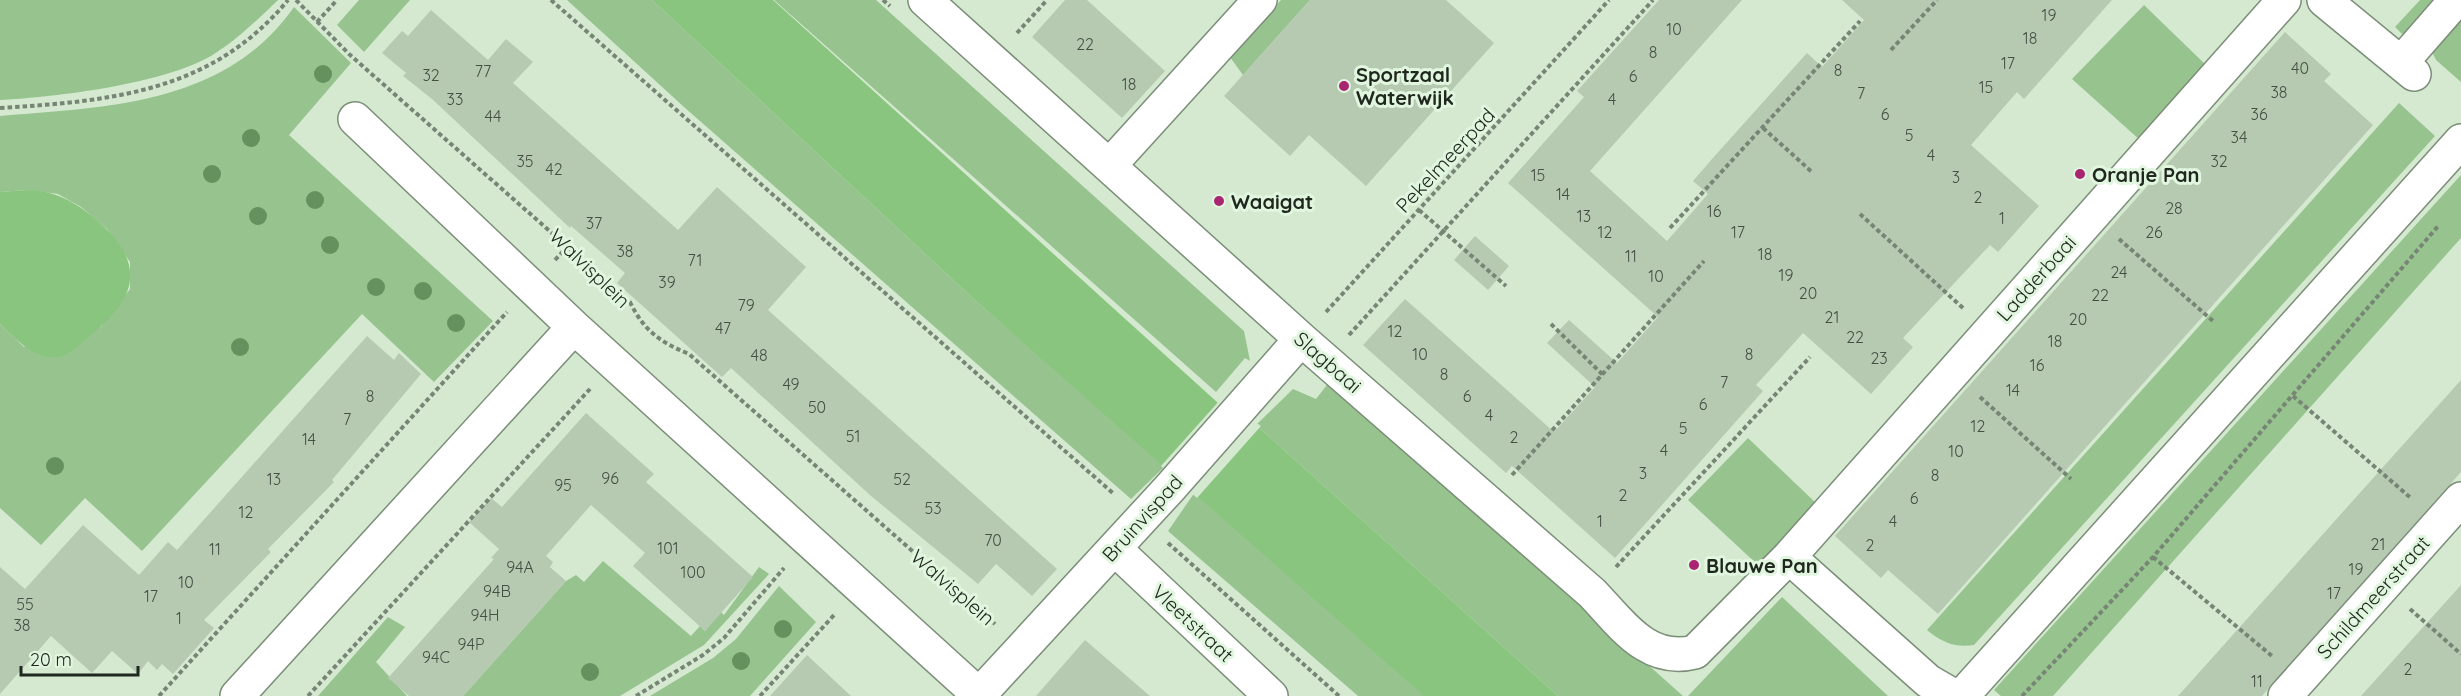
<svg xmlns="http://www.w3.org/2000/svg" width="2461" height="696" viewBox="0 0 2461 696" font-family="Quicksand,sans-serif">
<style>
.green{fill:#97c38f}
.water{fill:#89c57e}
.pier{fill:#d4e9d0}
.building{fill:#b6cab2}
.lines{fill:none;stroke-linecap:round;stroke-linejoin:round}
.minor-casing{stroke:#7b8e78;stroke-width:36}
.path{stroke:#778575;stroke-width:4;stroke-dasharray:4.5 3;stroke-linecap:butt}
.minor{stroke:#fff;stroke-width:33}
.tree{fill:#65915e}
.poi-dot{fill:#a92571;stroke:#e1f6de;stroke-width:2}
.labels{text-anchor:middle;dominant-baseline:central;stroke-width:6;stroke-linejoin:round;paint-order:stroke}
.number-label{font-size:16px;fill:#455043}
.poi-label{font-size:20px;font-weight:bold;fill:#1f271e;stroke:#e1f6de;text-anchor:start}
.street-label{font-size:20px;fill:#1f271e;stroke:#e1f6de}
</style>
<rect width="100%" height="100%" fill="#d4e9d0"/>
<path class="green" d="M0,0h278c-21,20 -42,41 -67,56 -49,28 -154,41 -211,44z
M359,0h51l-46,52 -27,-27z
M567,0h85l325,302 188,164 -34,33 -447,-392z
M774,0h102l368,331 6,30 -5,-3 -29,34z
M1281,0h29l-67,75 -13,-18z
M2420,0h16l-33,35 -8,-8z
M2144,5l64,62 -67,74 -69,-62z
M294,7l57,56 -62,72 204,186 -59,61 -72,-68 -220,237 -57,-53 -44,47 -41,-37v-184l24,23 77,-20 29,-38v-27l-23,-33 -26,-22 -23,-13 -32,-4 -26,2v-76c108,-9 225,-11 294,-109z
M2461,21v61l-25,-22 -4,-8z
M2399,103l36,33 -461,509c-19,3 -33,-3 -47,-15z
M2461,175v63l-408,458h-52l-7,-6z
M1330,381l353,315h-125l-302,-271 37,-36 23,10z
M1748,438l70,67 -58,62 -72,-67z
M1195,492l232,204h-69l-190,-165z
M603,561l88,75 9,-10 5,5 16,-19 3,3 35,-48 10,7 -65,71 -84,51h-157l103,-115 10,-6 8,7z
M779,586l37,36 -66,74h-100l63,-38 23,-19z
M1782,597l106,99h-200z
M388,617l17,10 -29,35 31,34h-89z"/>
<path class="water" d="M652,0h121l476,431 7,-6 302,271h-134l-447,-394z
M26,190c28,1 44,9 66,26 50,41 52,77 0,118 -9,8 -22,21 -34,23 -24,3 -42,-18 -58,-33v-132z"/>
<path class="pier" d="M1220,400l29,27 6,-5 6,4 -64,72 -36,-32z"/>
<path class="building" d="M1065,0h22l78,71 -43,47 -90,-81z
M1310,0h136l48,43 -128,143 -57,-51 -19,21 -66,-60z
M1659,0h83l-152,171 77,70 41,-47 -15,-13 19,-22 95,-106 15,14 42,-47 -22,-20h270l-88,99 -7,-7 -46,53 68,61 -41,46 -8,-7 -87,93 10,9 -42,47 -68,-61 -47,52 7,6 -148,167 -103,-92 -6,7 -143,-128 42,-46 149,133 41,-45 -48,-44 22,-23 48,43 41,-46 -150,-134 76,-86 -7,-6z
M431,10l57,50 18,-21 27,23 -20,21 165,147 39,-43 89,80 -38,43 289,259 -25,27 -36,-32 -18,20 -107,-88 -140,-128 -9,9 -105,-94 8,-10 -54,-47 -1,2 -138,-129 -29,-23 3,-3 -24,-20 20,-22 6,5z
M2285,32l46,42 -7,7 49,44 -435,489 -50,-44 -7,8 -46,-42z
M1475,236l34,30 -21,24 -34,-30z
M367,336l27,24 5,-7 22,21 -89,106 2,2 -66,67 3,3 -67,68 10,8 -41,46 -11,-10 -5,6 -9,-9 -10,13 -26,-23 -20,22 -41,-37 -51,58v-127l25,22 58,-64 56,50 29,-33 9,8z
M2461,380v92l-199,224h-84z
M586,413l68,61 -8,8 107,95 -48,54 -72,-65 12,-13 -54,-48 -45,51 7,6 -3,5 16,14 -103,115h-54l-21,-18 106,-119 -3,-1 8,-9 -30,-27 22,-24 11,9z
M2461,585v111h-100z
M1085,640l65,56h-114z
M807,655l44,41h-81z"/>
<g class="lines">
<g class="minor-casing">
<path id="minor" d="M925,0l376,339 291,254c30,31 55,71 103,59l94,-95 495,-557
M2324,0l90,74
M2401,63l55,-63
M355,119l219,208 405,368 190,-206 132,-150
M1109,166l151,-166
M1115,549l156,147
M1789,557l139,124 26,15
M237,696l337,-369
M1962,696l499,-555
M2285,696l176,-197"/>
</g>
<path class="path" d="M296,0l53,54 281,248c14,29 30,40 59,52l306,270
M551,0l563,494
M883,0l7,6
M317,22l20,-22
M1017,33l30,-33
M1891,50l46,-50
M0,108c112,-7 212,-16 288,-108
M1763,128l50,45
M1419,210l87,76
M1860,214l104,95
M1670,228l190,-207
M2119,239l94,82
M555,260l13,-14
M1326,312l283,-312
M1551,324l52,51
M1349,335l304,-335
M2293,396l119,103
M1980,397l91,82
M1512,475l192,-214
M1168,543l171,153
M2153,557l119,99
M1616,567l194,-210
M2410,609l51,45
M159,696l348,-384
M308,696l282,-307
M636,696l67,-41 21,-17 60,-70
M760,696l75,-82
M2022,696l131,-139 286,-332"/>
<use href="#minor" class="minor"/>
</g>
<g class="tree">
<circle cx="323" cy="74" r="9"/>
<circle cx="251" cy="138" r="9"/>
<circle cx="212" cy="174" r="9"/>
<circle cx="315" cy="200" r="9"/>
<circle cx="258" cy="216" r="9"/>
<circle cx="330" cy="245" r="9"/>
<circle cx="376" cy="287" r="9"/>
<circle cx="423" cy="291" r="9"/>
<circle cx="456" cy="323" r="9"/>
<circle cx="240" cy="347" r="9"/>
<circle cx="55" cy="466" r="9"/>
<circle cx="783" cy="629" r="9"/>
<circle cx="741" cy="661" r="9"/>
<circle cx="590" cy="672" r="9"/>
</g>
<g class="poi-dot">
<circle cx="1344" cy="86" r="6"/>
<circle cx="2080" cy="174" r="6"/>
<circle cx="1219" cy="201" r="6"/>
<circle cx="1694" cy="565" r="6"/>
</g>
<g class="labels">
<g class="number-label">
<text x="2049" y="15">19</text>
<text x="1674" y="29">10</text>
<text x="2030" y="38">18</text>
<text x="1085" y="44">22</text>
<text x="1653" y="52">8</text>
<text x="2008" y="63">17</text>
<text x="2300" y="68">40</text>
<text x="1838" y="70">8</text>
<text x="483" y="71">77</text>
<text x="431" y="75">32</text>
<text x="1633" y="76">6</text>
<text x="1129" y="84">18</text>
<text x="1986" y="87">15</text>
<text x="2279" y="92">38</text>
<text x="1861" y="93">7</text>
<text x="455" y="99">33</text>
<text x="1612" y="99">4</text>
<text x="1885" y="114">6</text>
<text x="2259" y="114">36</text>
<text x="493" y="116">44</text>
<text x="1909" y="135">5</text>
<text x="2239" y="137">34</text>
<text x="1931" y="155">4</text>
<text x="525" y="161">35</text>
<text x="2219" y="161">32</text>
<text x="554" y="169">42</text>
<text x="1538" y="175">15</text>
<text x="1956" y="177">3</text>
<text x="1563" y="194">14</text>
<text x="1978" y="197">2</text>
<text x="2174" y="208">28</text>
<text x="1714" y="211">16</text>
<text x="1584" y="216">13</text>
<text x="2002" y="218">1</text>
<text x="594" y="223">37</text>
<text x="1605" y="232">12</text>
<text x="1738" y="232">17</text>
<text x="2154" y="232">26</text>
<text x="625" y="251">38</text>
<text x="1765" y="254">18</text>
<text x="1631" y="256">11</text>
<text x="695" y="260">71</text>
<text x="2119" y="272">24</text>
<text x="1786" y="275">19</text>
<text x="1656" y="276">10</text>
<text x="667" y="282">39</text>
<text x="1808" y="293">20</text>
<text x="2100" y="295">22</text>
<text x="746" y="305">79</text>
<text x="1832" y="317">21</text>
<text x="2078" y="319">20</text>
<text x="723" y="328">47</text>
<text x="1395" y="331">12</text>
<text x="1855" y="337">22</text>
<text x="2055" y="341">18</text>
<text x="1420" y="354">10</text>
<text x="1749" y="354">8</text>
<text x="759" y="355">48</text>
<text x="1879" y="358">23</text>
<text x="2037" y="365">16</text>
<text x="1444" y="374">8</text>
<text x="1724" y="382">7</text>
<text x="791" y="384">49</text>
<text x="2013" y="390">14</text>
<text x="370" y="396">8</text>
<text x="1467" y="396">6</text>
<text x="1703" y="404">6</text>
<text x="817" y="407">50</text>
<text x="1489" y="415">4</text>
<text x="347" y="419">7</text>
<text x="1978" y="426">12</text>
<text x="1683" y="428">5</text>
<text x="853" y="436">51</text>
<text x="1514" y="437">2</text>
<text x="309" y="439">14</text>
<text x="1664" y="450">4</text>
<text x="1956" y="451">10</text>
<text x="1643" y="473">3</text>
<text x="1935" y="475">8</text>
<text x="610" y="478">96</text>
<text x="274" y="479">13</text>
<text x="902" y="479">52</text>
<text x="563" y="485">95</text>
<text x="1623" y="495">2</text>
<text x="1914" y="498">6</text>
<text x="933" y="508">53</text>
<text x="246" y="512">12</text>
<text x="1600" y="521">1</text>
<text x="1893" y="521">4</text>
<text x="993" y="540">70</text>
<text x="2378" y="544">21</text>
<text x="1870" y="545">2</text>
<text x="668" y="548">101</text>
<text x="215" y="549">11</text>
<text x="520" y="567">94A</text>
<text x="2356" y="569">19</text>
<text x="693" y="572">100</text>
<text x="186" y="582">10</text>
<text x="497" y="591">94B</text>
<text x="2334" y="593">17</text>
<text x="151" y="596">17</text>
<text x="25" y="604">55</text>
<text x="485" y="615">94H</text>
<text x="179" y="618">1</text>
<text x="22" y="625">38</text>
<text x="471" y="644">94P</text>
<text x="436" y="657">94C</text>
<text x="2408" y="669">2</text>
<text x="2257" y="681">11</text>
</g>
<g class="poi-label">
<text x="1356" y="74">Sportzaal<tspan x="1356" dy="23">Waterwijk</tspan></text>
<text x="2092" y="174">Oranje Pan</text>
<text x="1231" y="201">Waaigat</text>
<text x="1706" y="565">Blauwe Pan</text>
</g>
<g class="street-label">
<text transform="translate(1445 160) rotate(-47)">Pekelmeerpad</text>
<text transform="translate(590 268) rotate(44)">Walvisplein</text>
<text transform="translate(2036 278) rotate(-48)">Ladderbaai</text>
<text transform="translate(1328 362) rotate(41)">Slagbaai</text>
<text transform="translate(1142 518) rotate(-48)">Bruinvispad</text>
<text transform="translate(953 587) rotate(41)">Walvisplein</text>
<text transform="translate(2373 597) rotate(-48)">Schildmeerstraat</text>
<text transform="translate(1193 623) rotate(43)">Vleetstraat</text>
</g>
</g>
<path d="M21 666v9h117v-9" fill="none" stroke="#1f271e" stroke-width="3"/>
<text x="30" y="666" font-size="18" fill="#1f271e" stroke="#e1f6de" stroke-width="4.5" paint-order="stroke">20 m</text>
</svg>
